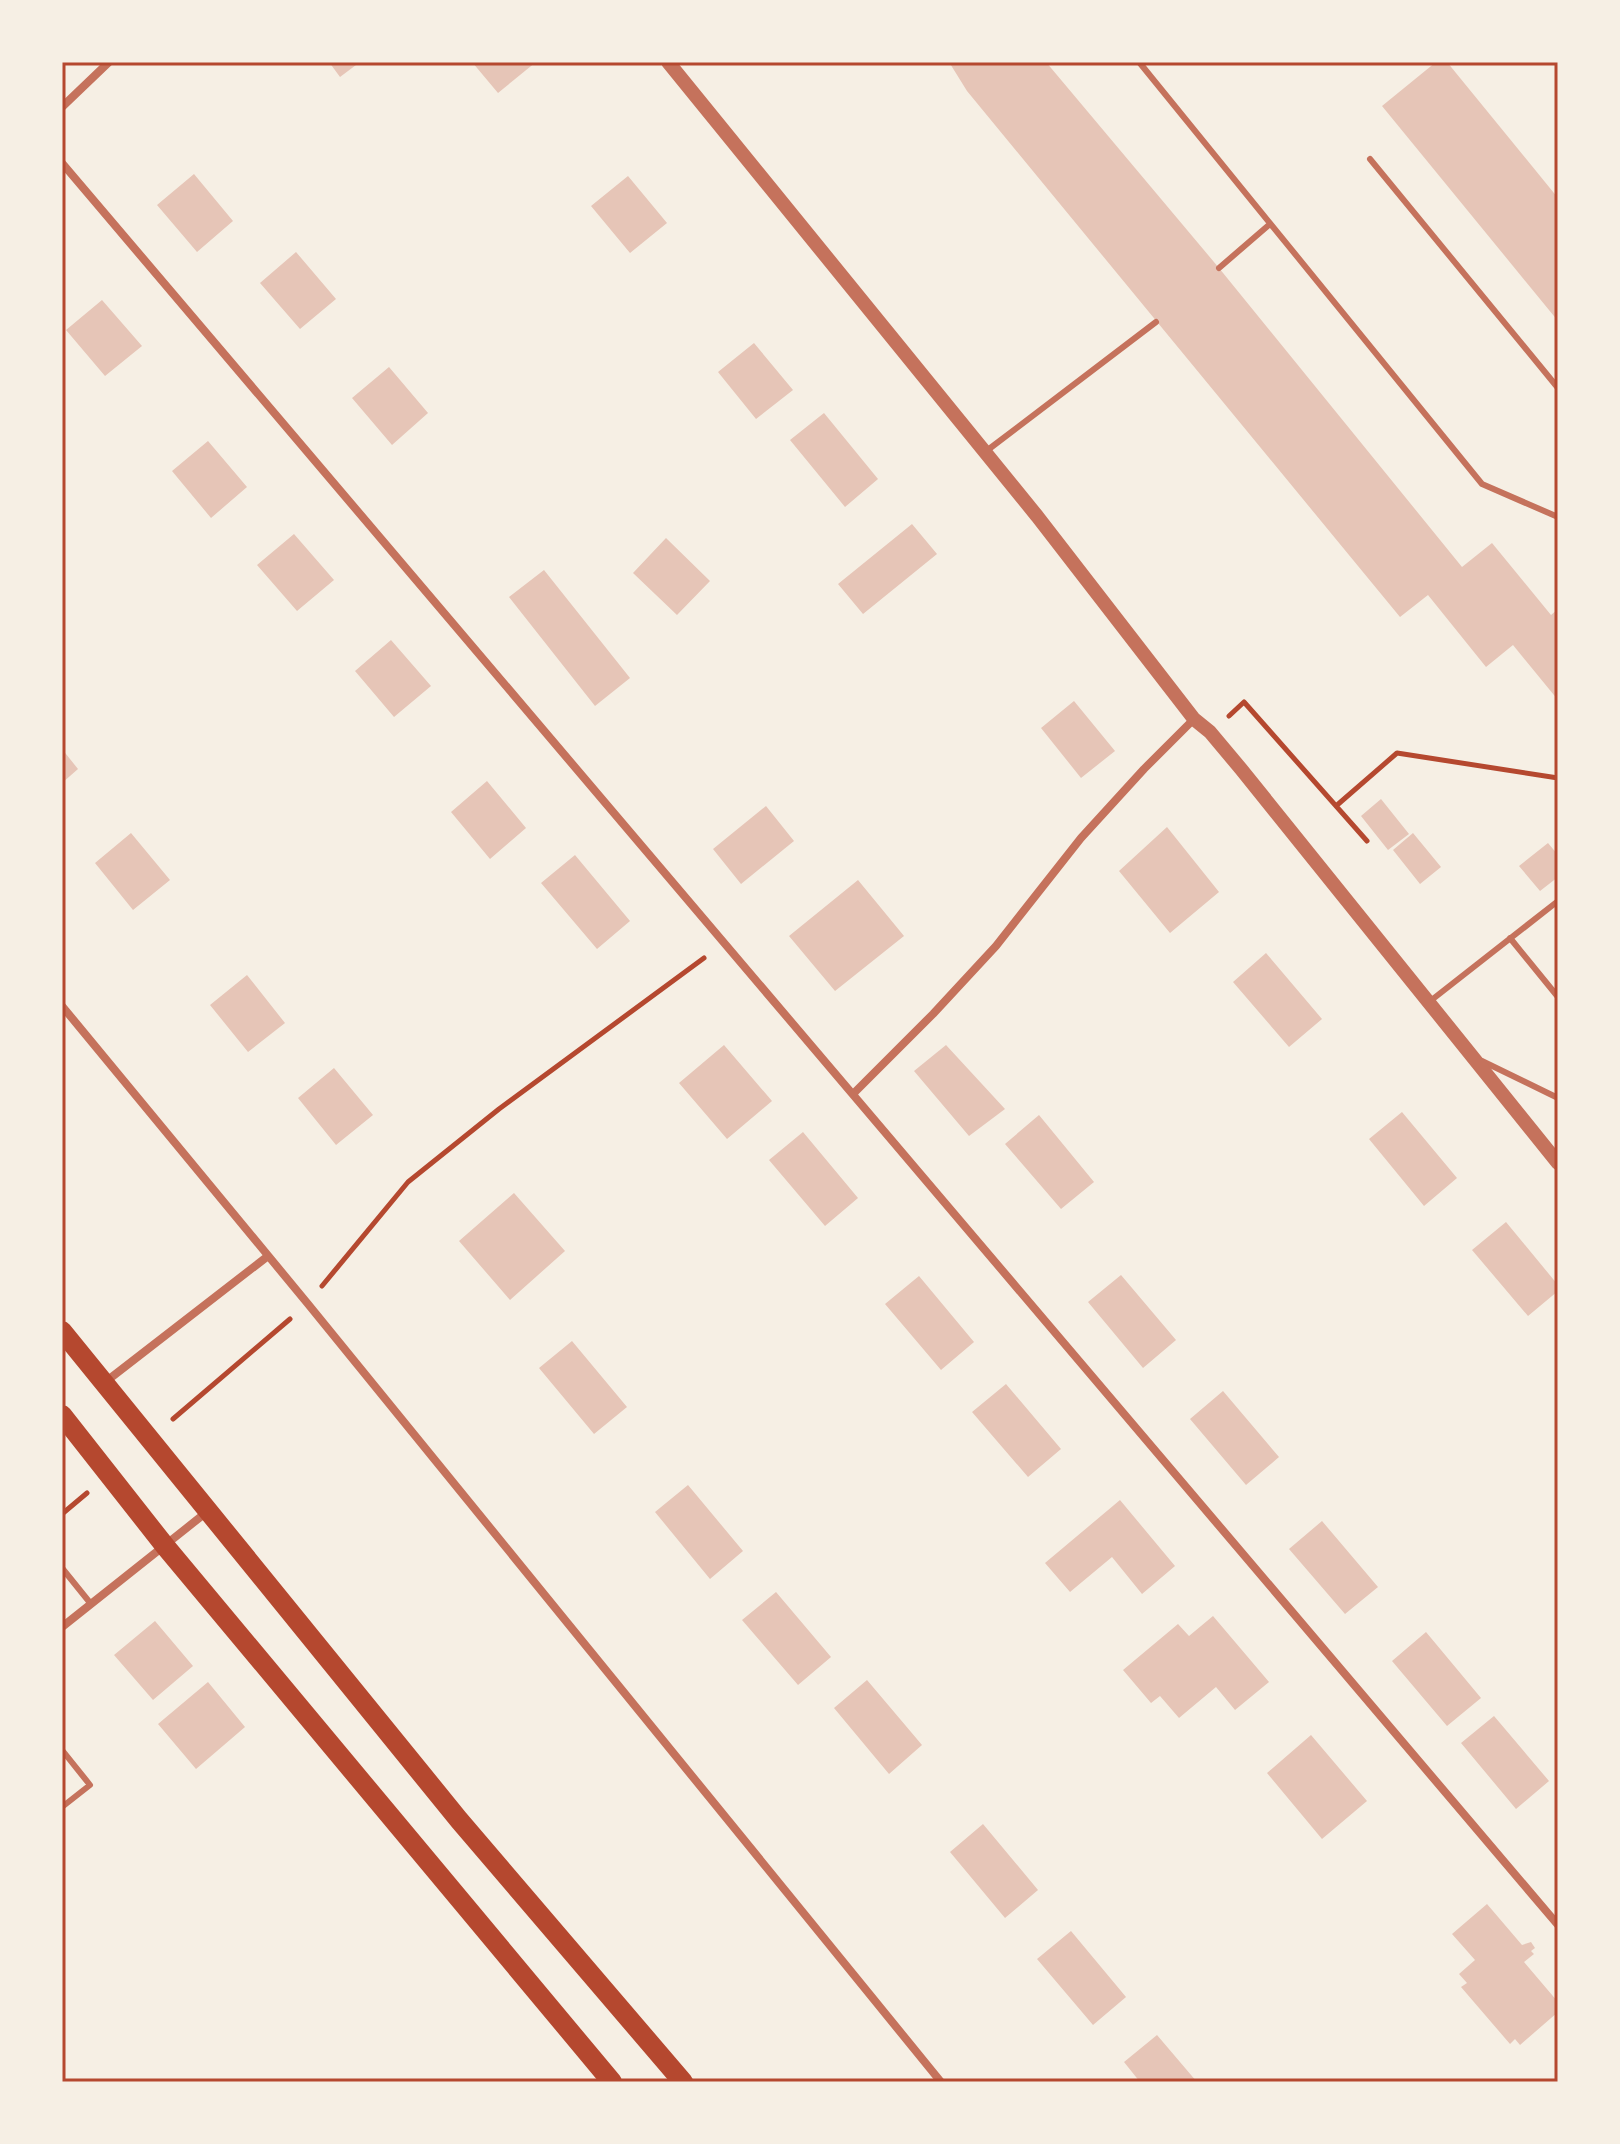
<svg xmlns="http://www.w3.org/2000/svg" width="1620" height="2144" viewBox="0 0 1620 2144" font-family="'Work Sans',sans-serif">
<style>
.building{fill:#e6c5b7}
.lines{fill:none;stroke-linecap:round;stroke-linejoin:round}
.path{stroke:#b5482f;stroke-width:5}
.service{stroke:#c5725c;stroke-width:6}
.minor{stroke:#c5725c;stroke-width:8}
.tertiary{stroke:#c5725c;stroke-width:14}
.primary{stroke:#b5482f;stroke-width:20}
.neatline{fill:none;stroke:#b5482f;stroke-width:3}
</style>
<rect width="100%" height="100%" fill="#f6efe4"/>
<path class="building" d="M329,62h31l-20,15z
M472,62h64l-38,31z
M949,62h97l173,206 243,299 30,-24 59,72 7,-6v91l-45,-55 -27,22 -58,-72 -28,22 -433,-526z
M1436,62h11l111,136v123l-176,-215z
M194,174l39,47 -36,31 -40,-47z
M628,176l39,47 -37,30 -39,-47z
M296,252l40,47 -36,30 -40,-46z
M102,300l40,46 -37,30 -39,-46z
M754,343l39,47 -37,29 -38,-47z
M389,367l39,46 -36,32 -40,-47z
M824,413l54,66 -33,28 -55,-67z
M208,441l39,46 -36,31 -39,-47z
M912,524l25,30 -74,60 -25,-30z
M294,534l40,46 -37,31 -40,-46z
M666,538l44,43 -33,34 -44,-42z
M544,570l86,108 -35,28 -86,-109z
M391,640l40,46 -37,31 -39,-46z
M1074,701l41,50 -34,27 -40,-50z
M62,749l16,20 -16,14z
M487,781l39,47 -36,31 -39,-47z
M1381,799l28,35 -21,16 -27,-34z
M766,806l28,35 -53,43 -28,-35z
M1167,827l52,65 -49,41 -51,-62z
M131,833l39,47 -37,30 -38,-47z
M1413,833l28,34 -21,17 -27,-34z
M1548,843l10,12v22l-18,14 -21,-25z
M575,855l55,66 -33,28 -56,-66z
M858,880l46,56 -69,55 -46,-55z
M1266,953l56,66 -33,28 -56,-65z
M247,975l38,48 -37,29 -38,-47z
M724,1045l48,56 -45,38 -48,-56z
M946,1045l59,64 -36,27 -55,-65z
M334,1068l39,47 -37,30 -38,-47z
M1402,1112l55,66 -33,28 -55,-67z
M1039,1115l55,67 -33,27 -56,-65z
M803,1132l55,66 -33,28 -56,-66z
M514,1193l51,58 -55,49 -51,-59z
M1506,1222l52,63v6l-30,25 -56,-66z
M1121,1275l55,65 -33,28 -55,-66z
M919,1276l55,66 -33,28 -56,-66z
M572,1341l55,66 -33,27 -55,-66z
M1006,1384l55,65 -33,28 -56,-65z
M1223,1391l56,66 -33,28 -56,-66z
M688,1485l55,66 -33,28 -55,-67z
M1120,1500l55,66 -33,28 -30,-37 -42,35 -25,-29z
M1322,1521l56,66 -33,27 -56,-65z
M776,1592l55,65 -33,28 -56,-65z
M1213,1616l56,66 -34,28 -19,-23 -37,31 -19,-22 -9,7 -28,-33 55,-46 11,12z
M155,1621l38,45 -40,34 -39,-45z
M1426,1632l55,66 -34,28 -55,-65z
M867,1680l55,65 -33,29 -55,-66z
M208,1682l37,45 -49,42 -38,-45z
M1494,1716l55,65 -33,28 -55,-66z
M1311,1735l56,66 -45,38 -55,-66z
M983,1824l55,66 -33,28 -55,-66z
M1487,1904l35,41 9,-3 4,6 -4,3 3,3 -10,8 34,40v10l-38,33 -5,-6 -5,5 -49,-57 6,-4 -8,-9 16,-14 -23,-26z
M1071,1931l55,66 -33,28 -56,-66z
M1157,2035l40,47h-57l-16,-20z"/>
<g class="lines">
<path class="path" d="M1229,716l15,-14 123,139
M1336,806l61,-53 161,25
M322,1286l86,-104 91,-73 205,-151
M173,1419l117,-100
M62,1514l25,-21"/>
<path class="service" d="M1139,62l343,422 76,33
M1370,159l188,229
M1219,268l51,-44
M985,452l171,-130
M1510,938l48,59
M1429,1002l129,-101
M1482,1061l76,37
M62,1568l29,36
M62,1750l28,35 -28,22"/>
<path class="minor" d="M62,107l47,-45
M62,163l1496,1762
M62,1006l246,298 633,778
M853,1094l80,-80 63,-68 85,-108 63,-69 50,-50
M104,1383l164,-127
M62,1627l146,-116"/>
<path class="tertiary" d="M668,62l369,454 157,203 16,13 31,37 317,394"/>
<path class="primary" d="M62,1331l397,489 224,262
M62,1415l103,131 447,536"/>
</g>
<rect width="1620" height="2144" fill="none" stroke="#f6efe4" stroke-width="128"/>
<rect x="64" y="64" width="1492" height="2016" class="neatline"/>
</svg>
